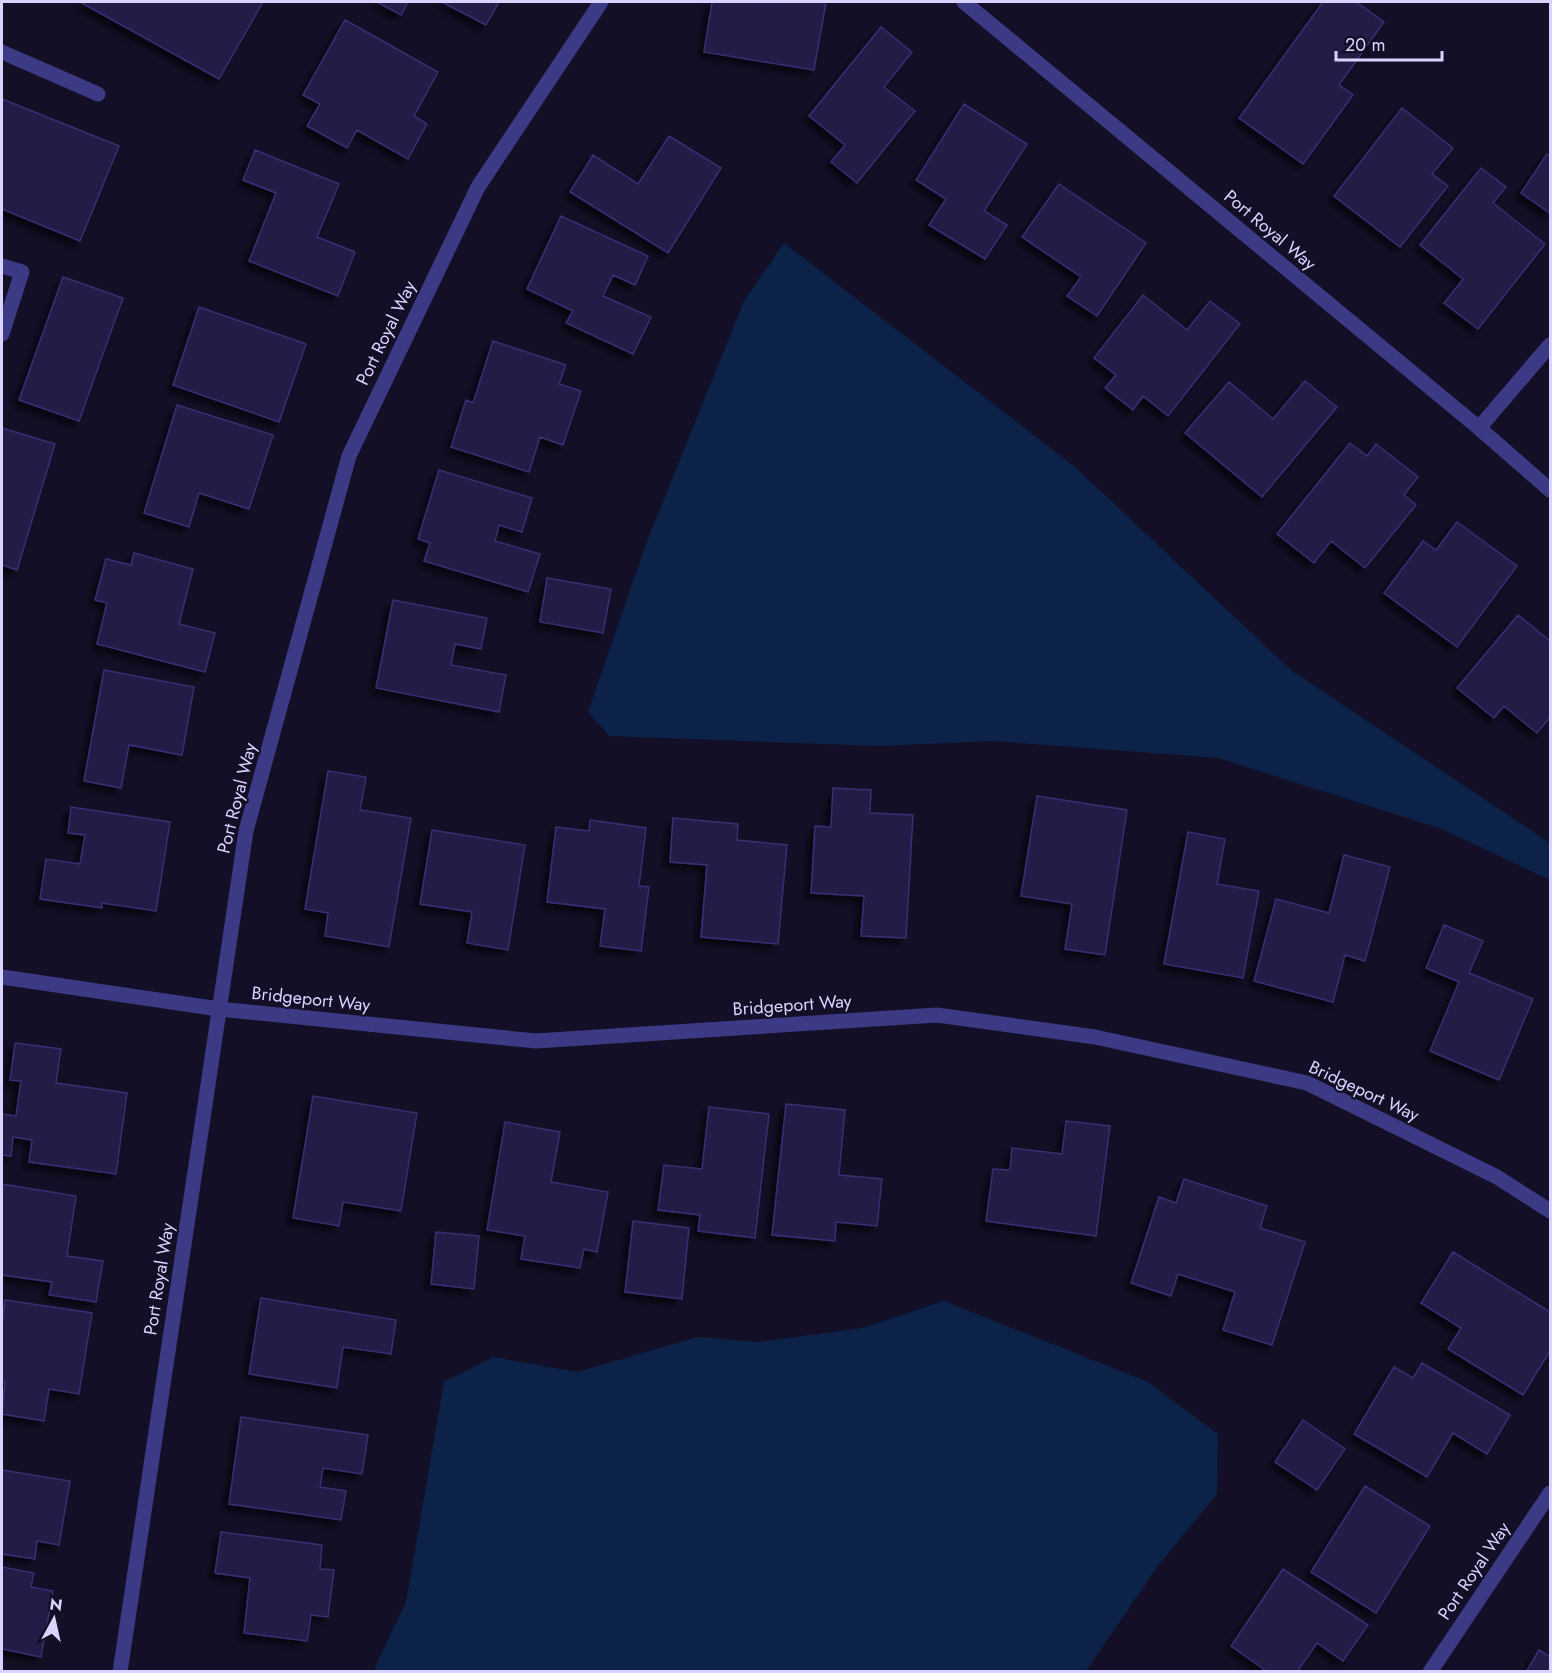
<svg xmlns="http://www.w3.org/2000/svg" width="1552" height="1673" viewBox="0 0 1552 1673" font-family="Jost,sans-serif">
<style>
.water{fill:#0c2248}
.building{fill:#241b47;stroke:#3b2d73;stroke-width:1.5;filter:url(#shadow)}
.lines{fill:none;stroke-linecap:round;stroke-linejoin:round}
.minor{stroke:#3d3a85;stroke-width:15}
.labels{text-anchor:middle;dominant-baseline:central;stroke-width:4.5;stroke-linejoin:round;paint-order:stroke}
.street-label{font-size:18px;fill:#d9d4ff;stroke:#130f26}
</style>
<defs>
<filter id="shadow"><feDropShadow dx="-5.5" dy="5.5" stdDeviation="3" flood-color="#0009"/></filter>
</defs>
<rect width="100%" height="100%" fill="#130f26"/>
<path class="water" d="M784,243l291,224 216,203 259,173v37l-108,-51 -224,-71 -224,-17 -114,5 -271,-10 -21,-24 59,-171 97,-240z
M944,1301l204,81 70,52 -1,60 -60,73 -71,104h-710l-1,-4 31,-65 38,-220 49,-25 84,15 121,-35 60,5 104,-14z"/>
<path class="building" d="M80,2h183l-44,77z
M377,2h31l-7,13z
M442,2h57l-13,23z
M712,2h47l11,1v-1h56l-12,68 -110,-18z
M1323,2h33l28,20 -45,63 14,10 -50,69 -64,-46z
M345,20l93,52 -24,44 13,8 -19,35 -51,-29 -10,18 -40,-22 13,-22 -17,-9z
M881,27l31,25 -28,35 31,24 -58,72 -26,-21 14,-17 -36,-29z
M2,99l117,47 -39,95 -78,-32z
M964,104l63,40 -43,67 23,14 -22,34 -56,-34 17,-26 -30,-19z
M1402,108l51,40 -21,26 16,12 -48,61 -66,-51z
M669,136l52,32 -53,85 -98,-61 23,-37 45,29z
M255,150l84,34 -22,53 38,15 -17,44 -89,-35 27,-68 -33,-13z
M1547,154l3,2v57l-29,-20z
M1481,168l25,19 -13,16 52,41 -67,85 -34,-26 19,-24 -43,-34z
M1059,184l87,59 -49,73 -30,-20 14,-19 -59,-40z
M561,216l87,40 -13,29 -22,-10 -10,21 48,21 -18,37 -67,-31 7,-12 -46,-22z
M63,277l60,21 -44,123 -60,-21z
M1143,295l44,35 23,-29 30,23 -72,92 -25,-20 -10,14 -28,-22 11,-13 -22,-17z
M199,307l107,37 -27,78 -106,-37z
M493,341l73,24 -7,19 22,7 -18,54 -23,-8 -11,35 -78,-25 15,-47 7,3z
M1305,381l32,26 -75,90 -77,-64 44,-51 44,37z
M177,405l96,30 -24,74 -50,-16 -10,34 -45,-14z
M2,428l53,16 -38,126 -15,-5z
M1350,443l17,13 9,-12 42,33 -14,18 12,10 -51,63 -34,-27 -17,22 -37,-29z
M439,470l93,28 -10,34 -23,-7 -4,16 45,13 -12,38 -104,-31 6,-18 -12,-4z
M1457,522l60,44 -60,81 -73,-54 39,-52 13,9z
M134,553l59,16 -14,55 36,9 -10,39 -108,-28 10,-41 -12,-3 11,-41 25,6z
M547,578l64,11 -8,44 -63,-11z
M393,600l94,18 -6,31 -26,-5 -4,21 55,10 -7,37 -123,-24z
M1518,615l32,26v76l-13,16 -33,-27 -10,12 -37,-30z
M104,670l90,17 -12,68 -53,-10 -8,43 -37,-7z
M328,771l38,6 -6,33 51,8 -22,129 -64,-11 3,-23 -23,-4z
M833,788l38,2 -1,23 43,2 -7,123 -45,-2 3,-40 -53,-3 4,-67 16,1z
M1037,796l90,14 -22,145 -40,-6 7,-45 -51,-8z
M71,807l99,15 -14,89 -54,-8v5l-62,-9 6,-40 34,5 5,-29 -17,-2z
M673,818l65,6 -1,16 50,5 -9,99 -77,-7 6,-72 -37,-3z
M590,820l56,8 -7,58 10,1 -8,64 -41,-5 5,-37 -58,-7 9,-75 33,4z
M432,830l93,15 -17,105 -41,-7 5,-31 -52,-8z
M1188,832l37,7 -8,45 42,7 -16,87 -79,-14z
M1344,855l46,12 -25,94 -20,-6 -12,47 -79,-21 22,-82 53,14z
M1444,925l39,16 -14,32 64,26 -34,81 -69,-29 29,-69 -33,-14z
M15,1043l46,6 -5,34 71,10 -11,81 -87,-12 3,-22 -19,-3 -2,19 -9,-1v-41l14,2 5,-35 -11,-1z
M313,1096l104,17 -16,98 -58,-9 -4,24 -46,-8z
M786,1104l59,6 -6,65 43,4 -5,47 -41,-4 -1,19 -63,-6z
M709,1107l60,7 -14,124 -57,-7 2,-16 -42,-5 6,-45 38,4z
M1066,1121l44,5 -14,110 -110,-15 7,-52 17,1 2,-22 50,6z
M505,1122l55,10 -9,50 57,10 -11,60 -13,-3 -4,19 -59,-9 4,-23 -38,-6z
M1184,1179l83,27 -7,22 45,14 -33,103 -49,-15 12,-38 -57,-18 -7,22 -40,-13 28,-86 17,6z
M2,1184l74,12 -9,60 36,5 -7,41 -47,-7 3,-13 -50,-7z
M633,1221l56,7 -7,71 -57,-7z
M436,1232l43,4 -5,53 -43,-5z
M1453,1252l97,60v39l-27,44 -75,-46 13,-21 -40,-25z
M261,1298l135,22 -5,34 -48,-7 -6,41 -88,-14z
M5,1300l87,13 -13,81 -30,-5 -5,32 -42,-7 3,-32h-3v-58z
M1422,1363l88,52 -23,39 -34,-21 -26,44 -73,-43 40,-67 19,11z
M241,1417l127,18 -6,39 -39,-6 -3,19 26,4 -5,29 -112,-16z
M1303,1420l42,29 -28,41 -42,-28z
M2,1470l68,11 -11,64 -22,-4 -2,18 -33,-5z
M1365,1486l65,40 -54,87 -65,-41z
M221,1532l101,13 -2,24 14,1 -6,47 -17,-2 -4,26 -63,-8 6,-55 -35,-5z
M2,1567l32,6 -3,14 22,4 -12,66 -39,-8z
M1283,1569l85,56 -25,36 -26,-18 -20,29h-29l-37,-26z
M1539,1650l11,7v15h-24z"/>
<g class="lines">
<path class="minor" d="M964,2l515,426 71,62
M2,52l96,42
M2,266l20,6 -20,62
M1479,428l71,-83
M2,977l217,32 317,32 401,-26 158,22 212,46 190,94 53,34
M120,1672l126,-841 103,-375 129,-269 123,-185
M1430,1672l120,-179"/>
</g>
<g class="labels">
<g class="street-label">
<text transform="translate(1270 230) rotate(40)">Port Royal Way</text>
<text transform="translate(386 333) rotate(-64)">Port Royal Way</text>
<text transform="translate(237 798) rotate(-76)">Port Royal Way</text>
<text transform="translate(311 999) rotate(6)">Bridgeport Way</text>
<text transform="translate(792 1005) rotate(-4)">Bridgeport Way</text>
<text transform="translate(1364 1091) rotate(25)">Bridgeport Way</text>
<text transform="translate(159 1279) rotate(-81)">Port Royal Way</text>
<text transform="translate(1474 1571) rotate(-56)">Port Royal Way</text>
</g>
</g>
<rect width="1552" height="1673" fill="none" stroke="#d9d4ff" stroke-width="6"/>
<g transform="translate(54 1619) rotate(8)" stroke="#130f26" stroke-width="4.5" paint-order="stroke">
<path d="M0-4.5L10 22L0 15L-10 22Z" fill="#d9d4ff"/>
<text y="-9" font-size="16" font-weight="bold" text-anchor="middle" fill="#d9d4ff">N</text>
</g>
<path d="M1336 51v9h106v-9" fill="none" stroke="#d9d4ff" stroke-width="3"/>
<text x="1345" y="51" font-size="18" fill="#d9d4ff" stroke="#130f26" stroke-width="4.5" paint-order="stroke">20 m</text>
</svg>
